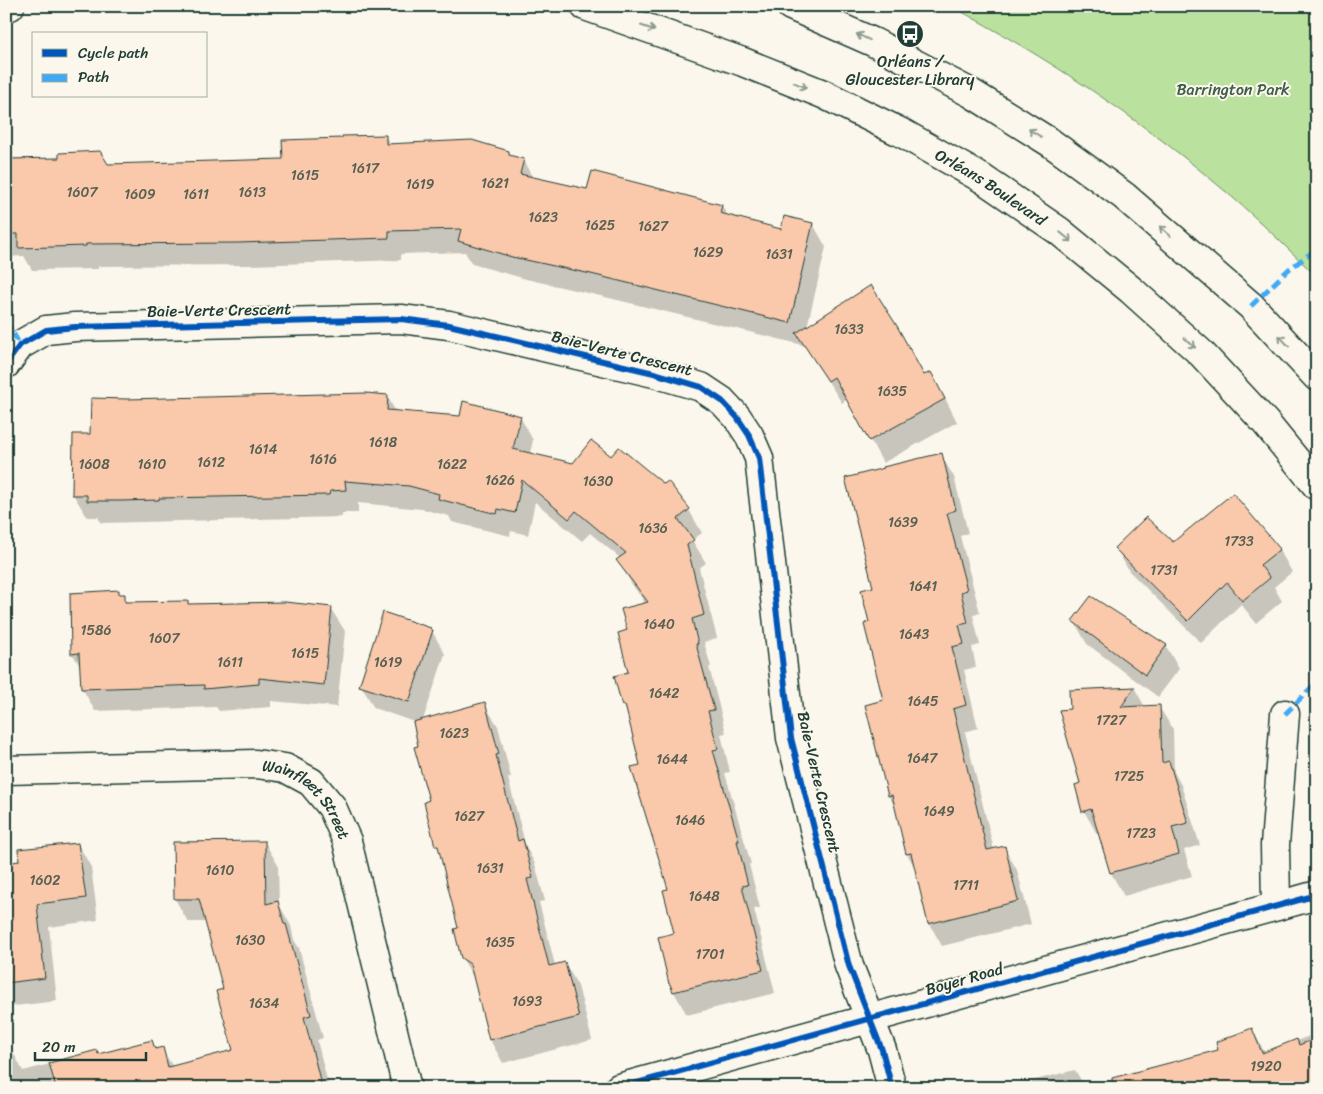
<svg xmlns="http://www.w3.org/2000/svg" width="1323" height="1094" font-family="Sriracha,sans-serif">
	<rect width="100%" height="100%" fill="#fbf7ec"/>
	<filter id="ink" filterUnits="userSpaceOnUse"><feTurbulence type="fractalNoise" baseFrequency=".02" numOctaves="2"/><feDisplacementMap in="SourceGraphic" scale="10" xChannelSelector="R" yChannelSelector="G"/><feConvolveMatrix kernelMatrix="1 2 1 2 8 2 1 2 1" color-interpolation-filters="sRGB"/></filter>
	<g filter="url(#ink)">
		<path fill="#bae19d" stroke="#6c8f68" d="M951 6H1317V277C1285 246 1253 214 1219 186 1136 116 1046 57 951 6Z"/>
		<g fill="#0003">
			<polygon points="385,136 391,145 508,152 512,157 523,160 533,178 588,191 722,206 728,216 782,230 813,224 826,247 807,327 924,377 944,396 957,422 883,463 847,399 842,403 803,343 803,345 605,297 526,279 472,264 465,252 401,254 401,260 252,265 98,266 98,269 32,270 24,256 6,257 6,160 107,165 284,161"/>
			<polygon points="387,396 396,412 460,418 520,417 533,440 530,454 574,464 611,458 689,510 702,533 692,540 706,563 699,568 717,638 704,642 711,667 709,667 726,733 721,734 730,772 725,773 751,864 749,864 760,908 754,909 775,993 687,1015 674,992 675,934 669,890 629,715 623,705 630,673 628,631 646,604 631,583 618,560 620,558 590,533 582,541 535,502 528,535 511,531 510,536 452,522 449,516 422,509 358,503 358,513 342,513 342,517 101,523 98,517 87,517 73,494 91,436"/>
			<polygon points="941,455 954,477 968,533 960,536 980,613 973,615 980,645 972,647 976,667 964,670 978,728 965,732 994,850 1004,847 1017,870 1031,924 942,946 929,923 916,869 907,854 896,809 889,796 867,706 885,701 871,623 874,588"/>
			<polygon points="1173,544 1279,549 1292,572 1274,587 1282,601 1256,623 1241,604 1201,643 1129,571 1116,548"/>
			<polygon points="118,592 120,595 124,595 128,603 331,609 345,631 337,707 271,701 271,707 219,711 216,707 95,711 82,688 81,668 72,653"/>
			<polygon points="1074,621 1166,646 1179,669 1158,697 1087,644"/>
			<polygon points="432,631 445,654 423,720 484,704 498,726 511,777 508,778 526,847 535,864 545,901 539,902 555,965 565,963 578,986 592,1040 503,1063 490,1040 475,980 462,958 460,929 441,853 437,846 431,801 414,722 374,708 361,685"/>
			<polygon points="1135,689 1145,707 1159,707 1173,729 1174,772 1181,785 1200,845 1184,850 1192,876 1124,896 1111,873 1099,833 1097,834 1084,811 1082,784 1071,710 1071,691"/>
			<polygon points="265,843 278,865 279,904 291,926 294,940 299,948 323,1038 317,1040 329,1088 6,1088 6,1025 9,1044 23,1071 96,1052 98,1055 152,1041 157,1050 162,1049 173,1067 234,1051 224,990 206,922 188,922 175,899 174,844"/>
			<polygon points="78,844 91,867 98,920 49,927 57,1001 6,1007 6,864 21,862"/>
			<polygon points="1252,1029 1265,1053 1317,1033 1317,1088 1032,1088 1031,1081 1075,1070 1085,1087 1220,1050"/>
		</g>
		<g fill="#fac8aa" stroke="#1f3d34">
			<polygon points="386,135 386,144 472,140 509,151 509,155 524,159 520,174 587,189 592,171 722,205 720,213 781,229 784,216 813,223 790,323 591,274 512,257 458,241 461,229 389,231 389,238 239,243 86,244 86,246 18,248 18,234 6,234 6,159 59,158 59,153 100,151 108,164 283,159 282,140 342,138 342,136"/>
			<polygon points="871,285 897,326 924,375 931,372 945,399 869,441 834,377 828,381 796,333"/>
			<polygon points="366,393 388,395 387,410 460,416 463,401 521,416 513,449 573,463 591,440 611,456 619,447 664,484 668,481 690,509 678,519 694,540 687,545 704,615 692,619 698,644 696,644 714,710 708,711 718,749 713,750 739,841 737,841 748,885 742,886 763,970 673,992 670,984 669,984 658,937 674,933 663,890 668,889 631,767 640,765 625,705 622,706 614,676 628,672 618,633 627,630 621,609 648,602 616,560 626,553 576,511 569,519 522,480 515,513 498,509 497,514 438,499 439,494 409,486 345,481 346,490 330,491 329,495 159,498 159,500 120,501 87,501 87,495 72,495 73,434 90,434 91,398 127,399"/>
			<polygon points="942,453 956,510 947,513 967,590 961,592 968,623 959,625 964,644 952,647 966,705 953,709 987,850 1005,846 1018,901 928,924 911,853 906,854 892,795 888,796 865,705 883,700 864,624 869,622 861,590 873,587 845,478 884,468 883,467"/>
			<polygon points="1233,493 1280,549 1260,565 1270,578 1242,601 1227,582 1188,621 1114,548 1146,517 1173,542"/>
			<polygon points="119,590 119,594 125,594 125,602 188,601 188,604 285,602 332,607 324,685 259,678 259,684 204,689 204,685 81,689 79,653 71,654 70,593"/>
			<polygon points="1091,596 1167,645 1145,675 1072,621"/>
			<polygon points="383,612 431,628 431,630 433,630 409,702 359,686"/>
			<polygon points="1135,687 1121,707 1160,705 1162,763 1169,761 1188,823 1172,827 1179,854 1110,873 1091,809 1082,812 1075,785 1080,783 1059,710 1070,709 1069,690"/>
			<polygon points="485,702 499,754 496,755 518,841 523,839 533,878 527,879 549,966 565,962 579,1017 489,1040 470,964 461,958 454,929 458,928 438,846 435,846 424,802 429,800 414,747 418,746 413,722"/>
			<polygon points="265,841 266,904 278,901 284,924 286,924 311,1015 304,1017 322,1088 56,1088 49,1063 97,1050 98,1054 152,1040 155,1049 163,1047 168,1067 233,1050 216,991 223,989 199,899 174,899 173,842"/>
			<polygon points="78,843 86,898 37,904 45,978 6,983 6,863 19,861 18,849"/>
			<polygon points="1252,1028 1262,1053 1297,1039 1299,1045 1317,1038 1317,1088 1113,1088 1112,1078 1218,1050 1216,1042"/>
		</g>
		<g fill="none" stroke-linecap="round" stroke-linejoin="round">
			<g stroke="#1f3d34" stroke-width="31">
				<g id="street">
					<polyline points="6,364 20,345 46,330 75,327 401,319 449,325 654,373 701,387 722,401 737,417 749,435 759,458 791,738 849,966 882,1050 892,1088"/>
					<path id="s1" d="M6 770 256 764 285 768 311 782 332 807 347 841 407 1088"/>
					<polyline points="1276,906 1275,845 1285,714"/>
					<polyline points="619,1088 1317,895"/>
				</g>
			</g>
			<g stroke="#1f3d34" stroke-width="31">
				<g id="secondary">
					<path id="s2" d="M585 6 743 62 823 94 904 134 983 179 1059 231 1131 290 1201 353 1265 422 1317 486"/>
					<polyline points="791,6 873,42 971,93 1051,143 1124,196 1251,306 1317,377"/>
					<polyline points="6,7 10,6"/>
				</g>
			</g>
			<use href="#street" stroke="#fbf7ec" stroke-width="28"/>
			<use href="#secondary" stroke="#fbf7ec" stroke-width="28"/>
			<g stroke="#3fa9f5" stroke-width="5" stroke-dasharray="10 5" stroke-linecap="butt">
				<polyline points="1251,306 1289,269 1317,249"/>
				<polyline points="6,321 20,345"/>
				<polyline points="1285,714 1317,682"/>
			</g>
			<g stroke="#fbf7ec" stroke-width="9">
				<g id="cycleway">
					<polyline points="6,364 20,345 46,330 75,327 401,319 449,325 654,373 701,387 722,401 737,417 749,435 759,458 791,738 849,966 882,1050 892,1088"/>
					<polyline points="619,1088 1317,895"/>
				</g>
			</g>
			<use href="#cycleway" stroke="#0057b8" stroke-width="6"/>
		</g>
		<defs><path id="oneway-shaft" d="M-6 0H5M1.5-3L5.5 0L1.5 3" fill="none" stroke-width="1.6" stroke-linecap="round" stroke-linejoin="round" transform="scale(1.25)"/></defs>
		<g stroke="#8d9a90">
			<use href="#oneway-shaft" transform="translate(648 28) rotate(19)"/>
			<use href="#oneway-shaft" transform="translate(863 37) rotate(-155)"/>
			<use href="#oneway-shaft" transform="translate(800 85) rotate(22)"/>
			<use href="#oneway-shaft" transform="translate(1035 133) rotate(-148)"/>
			<use href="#oneway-shaft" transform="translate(1165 231) rotate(-139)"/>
			<use href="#oneway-shaft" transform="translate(1066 237) rotate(39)"/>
			<use href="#oneway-shaft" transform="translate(1284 341) rotate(-133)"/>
			<use href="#oneway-shaft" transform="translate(1190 343) rotate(42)"/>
		</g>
	</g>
	<defs>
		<g id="bus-disc" transform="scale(1.4375)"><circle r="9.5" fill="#1f3d34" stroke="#fbf7ec"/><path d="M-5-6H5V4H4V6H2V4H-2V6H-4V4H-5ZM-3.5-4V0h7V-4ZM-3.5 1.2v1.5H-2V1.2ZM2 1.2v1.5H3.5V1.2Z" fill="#fff"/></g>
	</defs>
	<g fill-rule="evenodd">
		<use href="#bus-disc" x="910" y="34"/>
	</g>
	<g text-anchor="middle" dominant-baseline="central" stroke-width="4" stroke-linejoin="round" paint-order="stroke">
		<g font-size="14" fill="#566052">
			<text x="365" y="168">1617</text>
			<text x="305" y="175">1615</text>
			<text x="495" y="183">1621</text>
			<text x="420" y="184">1619</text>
			<text x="82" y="192">1607</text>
			<text x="252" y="192">1613</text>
			<text x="140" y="194">1609</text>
			<text x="196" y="194">1611</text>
			<text x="543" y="217">1623</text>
			<text x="600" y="225">1625</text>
			<text x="653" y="226">1627</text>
			<text x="708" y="252">1629</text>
			<text x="779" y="254">1631</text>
			<text x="849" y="329">1633</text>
			<text x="892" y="391">1635</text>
			<text x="383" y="442">1618</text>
			<text x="263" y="449">1614</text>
			<text x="323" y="459">1616</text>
			<text x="211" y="462">1612</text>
			<text x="94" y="464">1608</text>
			<text x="152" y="464">1610</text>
			<text x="452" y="464">1622</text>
			<text x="500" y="480">1626</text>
			<text x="598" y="481">1630</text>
			<text x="903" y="522">1639</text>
			<text x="653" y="528">1636</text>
			<text x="1239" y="541">1733</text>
			<text x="1164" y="570">1731</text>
			<text x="923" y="586">1641</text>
			<text x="659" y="624">1640</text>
			<text x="96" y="630">1586</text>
			<text x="914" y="634">1643</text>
			<text x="164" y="638">1607</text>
			<text x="305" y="653">1615</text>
			<text x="230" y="662">1611</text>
			<text x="388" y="662">1619</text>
			<text x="664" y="693">1642</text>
			<text x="923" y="701">1645</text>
			<text x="1111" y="720">1727</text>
			<text x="454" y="733">1623</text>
			<text x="922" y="758">1647</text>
			<text x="672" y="759">1644</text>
			<text x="1129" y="776">1725</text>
			<text x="939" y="811">1649</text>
			<text x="469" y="816">1627</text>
			<text x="690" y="820">1646</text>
			<text x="1141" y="833">1723</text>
			<text x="490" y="868">1631</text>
			<text x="220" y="870">1610</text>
			<text x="45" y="880">1602</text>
			<text x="966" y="885">1711</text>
			<text x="704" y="896">1648</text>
			<text x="250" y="940">1630</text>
			<text x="500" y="942">1635</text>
			<text x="710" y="954">1701</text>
			<text x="527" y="1001">1693</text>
			<text x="264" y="1003">1634</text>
			<text x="1266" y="1066">1920</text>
		</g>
		<g font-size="16" fill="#1f3d34" stroke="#fbf7ec">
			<text x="910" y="61">Orléans /<tspan x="910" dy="18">Gloucester Library</tspan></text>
		</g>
		<g font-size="16" fill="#3e5e49" stroke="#fbf7ec">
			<text x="1233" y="89">Barrington Park</text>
		</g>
		<g font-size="16" fill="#1f3d34" stroke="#fbf7ec">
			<text stroke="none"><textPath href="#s2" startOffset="446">Orléans Boulevard</textPath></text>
			<text transform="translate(219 310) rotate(-1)">Baie-Verte Crescent</text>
			<text transform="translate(622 353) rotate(14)">Baie-Verte Crescent</text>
			<text transform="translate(819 782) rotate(77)">Baie-Verte Crescent</text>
			<text stroke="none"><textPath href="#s1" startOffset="316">Wainfleet Street</textPath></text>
			<text transform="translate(964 979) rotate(-16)">Boyer Road</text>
		</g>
	</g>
	<rect width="1323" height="1094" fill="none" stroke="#fbf7ec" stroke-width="25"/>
	<rect x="12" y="12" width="1298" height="1069" fill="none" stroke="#1f3d34" stroke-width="2" filter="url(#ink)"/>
	<rect x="32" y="32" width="175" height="65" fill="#fbf7ec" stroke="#a3ada2"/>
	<rect x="42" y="49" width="25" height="8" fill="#0057b8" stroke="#a3ada2"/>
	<text x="78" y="58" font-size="15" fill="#1f3d34">Cycle path</text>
	<rect x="42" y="74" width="25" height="8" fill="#3fa9f5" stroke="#a3ada2"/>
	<text x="78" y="82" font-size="15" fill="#1f3d34">Path</text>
	<path d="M35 1052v8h111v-8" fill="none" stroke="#1f3d34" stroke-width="2.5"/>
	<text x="42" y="1052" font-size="15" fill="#1f3d34" stroke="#fbf7ec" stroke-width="4" paint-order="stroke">20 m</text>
</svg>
